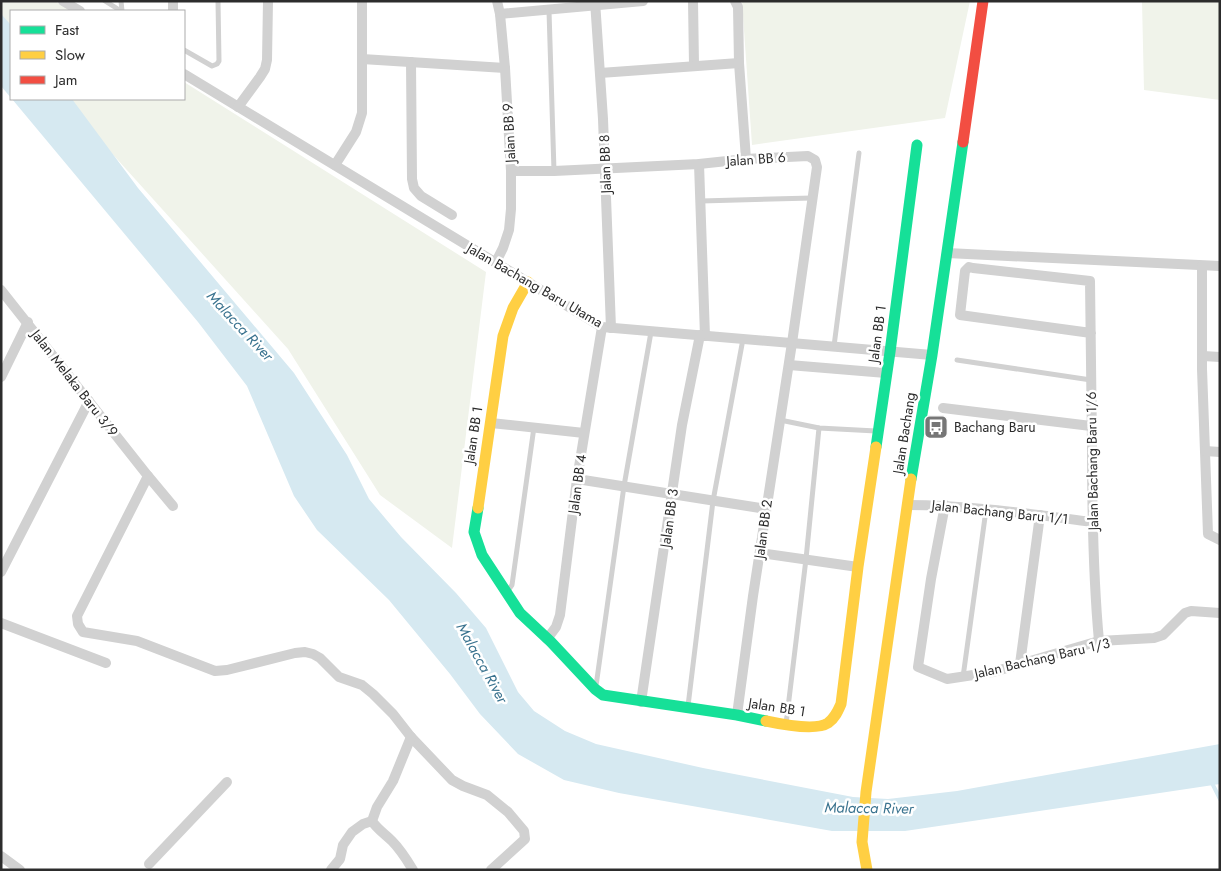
<svg xmlns="http://www.w3.org/2000/svg" width="1221" height="871" font-family="Jost,sans-serif">
	<rect width="100%" height="100%" fill="#fff"/>
	<g fill="#f0f3ea">
		<polygon points="1,1 55,1 72,11 11,11 11,42 1,31"/>
		<polygon points="742,1 970,1 945,118 752,145"/>
		<polygon points="1142,1 1220,1 1220,100 1144,90"/>
		<polygon points="184,82 486,272 452,548 380,495 288,349 63,99 184,99"/>
	</g>
	<g fill="#d6e9f1">
		<polygon points="1,14 11,25 11,98 1,86"/>
		<polygon points="12,99 72,99 138,188 294,373 347,455 369,499 401,537 456,593 486,628 518,692 534,711 565,731 596,744 703,768 853,797 888,799 957,791 1220,744 1220,784 905,831 832,831 619,793 564,780 518,754 480,714 450,674 389,600 317,530 294,496 247,386 198,322"/>
	</g>
	<g fill="none" stroke-linecap="round" stroke-linejoin="round">
		<polyline stroke="#d6e9f1" stroke-width="4" points="1211,781 1220,799"/>
		<g stroke="#d1d1d1" stroke-width="5">
			<polyline points="105,1 121,11"/>
			<polyline points="121,1 122,11"/>
			<polyline points="549,11 554,171"/>
			<polyline points="184,50 212,66 217,64 219,61 218,1"/>
			<polyline points="701,201 812,198"/>
			<polyline points="834,346 859,153"/>
			<polyline points="957,360 1091,380"/>
			<polyline points="780,420 819,428 876,431"/>
			<polyline points="507,592 512,585 534,427"/>
			<polyline points="963,677 986,510"/>
			<polyline points="596,686 624,486 651,332"/>
			<polyline points="688,706 713,501 743,339"/>
			<polyline points="786,724 806,559 819,428"/>
		</g>
		<g stroke="#d1d1d1" stroke-width="10">
			<polyline points="63,1 80,11"/>
			<polyline points="173,1 173,11"/>
			<polyline points="595,1 603,119 611,328"/>
			<polyline points="693,1 694,65"/>
			<polyline points="735,1 738,7 739,63 746,159"/>
			<polyline points="500,14 643,1"/>
			<polyline points="362,59 505,68"/>
			<polyline points="411,62 412,179 414,188 421,196 452,215"/>
			<polyline points="600,73 739,63"/>
			<polyline points="184,74 602,327 932,355"/>
			<polyline points="238,107 260,77 265,69 267,60 268,1"/>
			<polyline points="699,164 705,336"/>
			<polyline points="335,165 356,132 362,113 362,1"/>
			<polyline points="511,171 554,171 699,164 746,159 808,156 815,160 817,167 792,343 753,596 737,715"/>
			<polyline points="947,253 1220,266"/>
			<polyline points="496,262 503,248 509,230 511,209 511,171 505,68 500,14 497,1"/>
			<polyline points="1202,266 1202,369 1208,534 1220,540"/>
			<polyline points="1,290 148,476 173,506"/>
			<path d="M1091 333 960 315 965 271 969 267 973 268 1090 281C1091 335 1091 390 1092 444 1092 510 1093 576 1099 641"/>
			<polyline points="1203,356 1220,357"/>
			<polyline points="789,365 886,373"/>
			<polyline points="1,377 28,322"/>
			<polyline points="943,408 1091,426"/>
			<polyline points="491,423 584,433"/>
			<polyline points="1205,451 1220,452"/>
			<polyline points="148,476 77,616 78,624 83,632 137,641 215,671 227,670 295,653 305,652 313,654 320,658 339,677 362,685 373,694 393,714 411,737 452,780 463,786 487,795 508,812 524,831 525,839 491,870"/>
			<polyline points="577,479 766,509"/>
			<path d="M907 505C969 505 1031 514 1092 522"/>
			<polyline points="945,505 931,579 918,667 947,679 993,672 1099,641 1154,638 1163,635 1185,613 1191,611 1220,613"/>
			<polyline points="760,553 858,567"/>
			<polyline points="1,572 89,401"/>
			<polyline points="1,623 106,663"/>
			<polyline points="547,639 556,627 560,615 577,479 602,327"/>
			<polyline points="1020,664 1040,515"/>
			<polyline points="641,702 682,425 700,335"/>
			<path d="M411 737 393 781 377 807 372 821C377 829 385 834 392 841 400 849 407 860 413 870"/>
			<polyline points="1,856 20,870"/>
			<polyline points="149,864 227,782"/>
			<polyline points="331,870 340,859 343,845 352,832 363,824 372,821"/>
		</g>
		<g stroke="#16e098" stroke-width="11">
			<polyline points="876,447 890,352 917,145"/>
			<polyline points="911,479 932,355 963,142"/>
			<polyline points="478,508 474,532 482,555 520,613 551,642 595,689 603,695 737,715 766,721"/>
		</g>
		<g stroke="#ffcf43" stroke-width="11">
			<polyline points="478,508 503,336 513,308 528,282"/>
			<path d="M766 721C780 724 816 731 828 723 835 718 838 711 841 704L858 567 876 447"/>
			<polyline points="867,870 862,842 866,792 911,479"/>
		</g>
		<polyline stroke="#f24e42" stroke-width="11" points="963,142 983,1"/>
	</g>
	<defs>
		<g id="bus-square" transform="scale(1.25)"><rect x="-9" y="-9" width="18" height="18" rx="4" fill="#767676" stroke="#fff"/><path d="M-5-6H5V4H4V6H2V4H-2V6H-4V4H-5ZM-3.5-4V0h7V-4ZM-3.5 1.2v1.5H-2V1.2ZM2 1.2v1.5H3.5V1.2Z" fill="#fff"/></g>
	</defs>
	<g fill-rule="evenodd">
		<use href="#bus-square" x="936" y="427"/>
	</g>
	<g text-anchor="middle" dominant-baseline="central" stroke-width="5" stroke-linejoin="round" paint-order="stroke">
		<g font-size="14" fill="#2c2c2c" stroke="#fff">
			<text transform="translate(509 133) rotate(-93)">Jalan BB 9</text>
			<text transform="translate(756 159) rotate(-4)">Jalan BB 6</text>
			<text transform="translate(605 164) rotate(-92)">Jalan BB 8</text>
			<text transform="translate(535 285) rotate(30)">Jalan Bachang Baru Utama</text>
			<text transform="translate(877 334) rotate(-82)">Jalan BB 1</text>
			<text transform="translate(75 383) rotate(52)">Jalan Melaka Baru 3/9</text>
			<text transform="translate(904 433) rotate(-81)">Jalan Bachang</text>
			<text transform="translate(473 435) rotate(-81)">Jalan BB 1</text>
			<text transform="translate(1092 461) rotate(-91)">Jalan Bachang Baru 1/6</text>
			<text transform="translate(577 484) rotate(-82)">Jalan BB 4</text>
			<text transform="translate(1000 512) rotate(6)">Jalan Bachang Baru 1/1</text>
			<text transform="translate(669 518) rotate(-82)">Jalan BB 3</text>
			<text transform="translate(763 529) rotate(-82)">Jalan BB 2</text>
			<text transform="translate(1042 658) rotate(-13)">Jalan Bachang Baru 1/3</text>
			<text transform="translate(777 707) rotate(9)">Jalan BB 1</text>
		</g>
		<g font-size="14" fill="#2c2c2c" stroke="#fff" text-anchor="start">
			<text x="954" y="427">Bachang Baru</text>
		</g>
		<g font-size="15" font-style="italic" fill="#3a738f" stroke="#fff">
			<text transform="translate(240 326) rotate(47)">Malacca River</text>
			<text transform="translate(482 663) rotate(61)">Malacca River</text>
			<text transform="translate(869 808) rotate(1)">Malacca River</text>
		</g>
	</g>
	<rect width="1221" height="871" fill="none" stroke="#2c2c2c" stroke-width="5"/>
	<rect x="10" y="10" width="175" height="90" fill="#ffffff" stroke="#ababab"/>
	<rect x="20" y="26" width="25" height="8" fill="#16e098" stroke="#ababab"/>
	<text x="55" y="35" font-size="15" fill="#2c2c2c">Fast</text>
	<rect x="20" y="51" width="25" height="8" fill="#ffcf43" stroke="#ababab"/>
	<text x="55" y="60" font-size="15" fill="#2c2c2c">Slow</text>
	<rect x="20" y="76" width="25" height="8" fill="#f24e42" stroke="#ababab"/>
	<text x="55" y="85" font-size="15" fill="#2c2c2c">Jam</text>
</svg>
